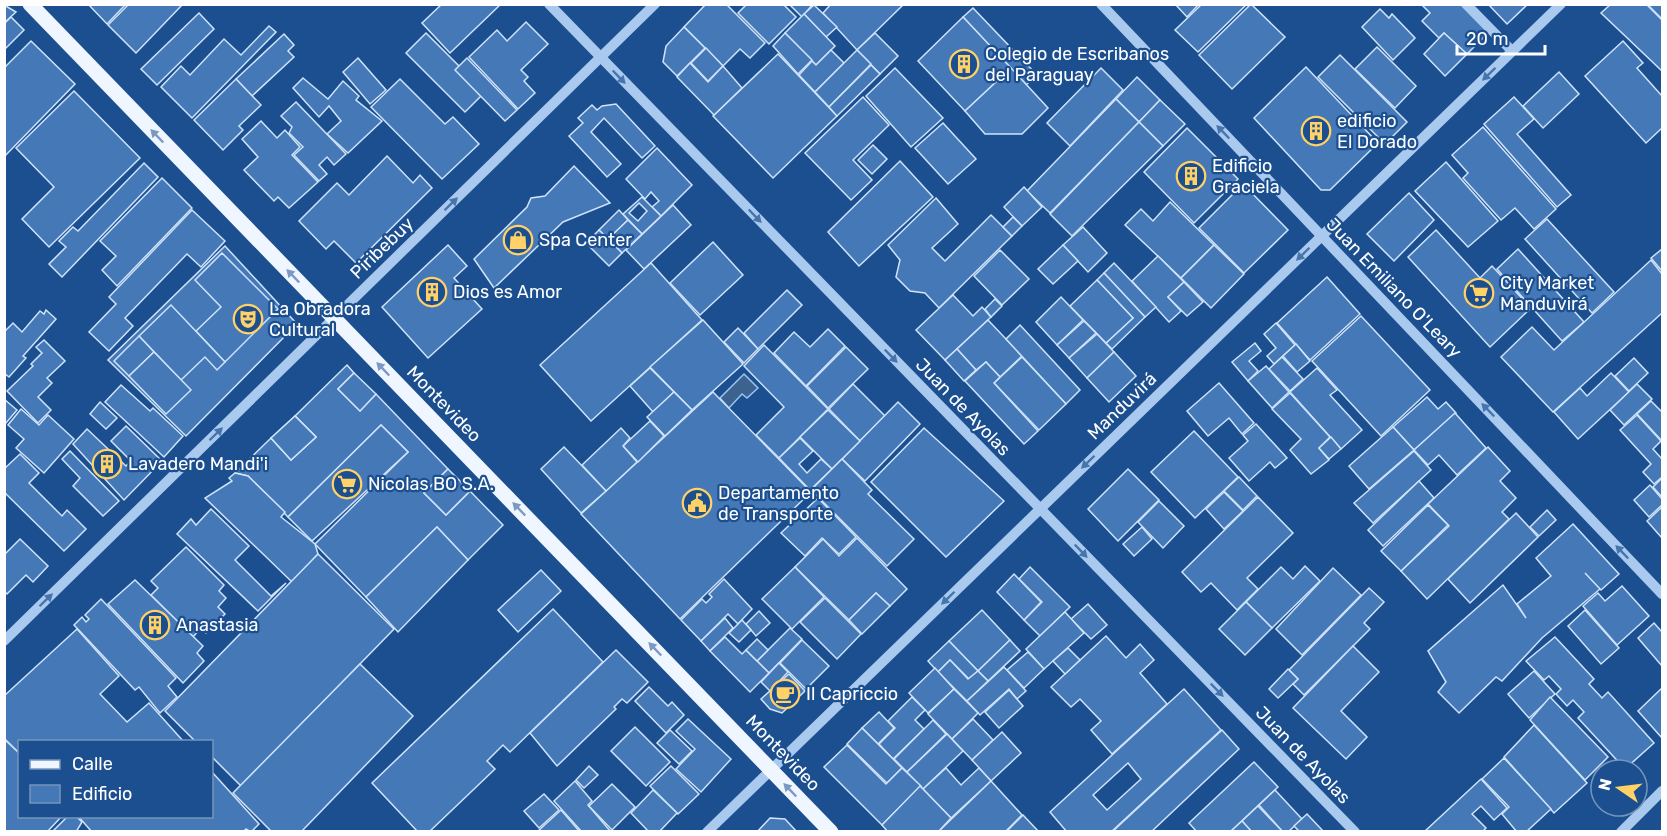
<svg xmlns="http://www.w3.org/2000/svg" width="1667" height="836" font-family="Rubik,sans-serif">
	<rect width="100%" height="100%" fill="#1b4f8f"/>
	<polygon fill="#3c6290" stroke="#9cc4f0" stroke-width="1.5" points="744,374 758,388 747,398 742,394 729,408 720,398"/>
	<g fill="#4478b7" stroke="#cfe3fa" stroke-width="1.5" fill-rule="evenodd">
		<polygon points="88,4 126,4 107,24"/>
		<polygon points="129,4 183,4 136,53 108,25"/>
		<polygon points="442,4 501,4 450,53 422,23"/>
		<polygon points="706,4 726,4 765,43 750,58 740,49 723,66 684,27"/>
		<polygon points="747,4 783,4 796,17 769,44 738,13"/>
		<polygon points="789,4 813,4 802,17"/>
		<polygon points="831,4 904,4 857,50 823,13"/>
		<polygon points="1175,4 1199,4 1187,17"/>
		<polygon points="1202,4 1247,4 1198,52 1175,30"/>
		<polygon points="1251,4 1285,37 1232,89 1199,55"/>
		<polygon points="1421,4 1465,4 1491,30 1467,54 1444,33 1439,38 1422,21 1430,13"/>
		<polygon points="1488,4 1528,4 1507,24"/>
		<polygon points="1611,4 1646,4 1662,20 1662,71 1601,13"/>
		<polygon points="1647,4 1662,4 1662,19"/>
		<polygon points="4,5 16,12 4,23"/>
		<polygon points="814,5 837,27 826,37 804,14"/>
		<polygon points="973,8 1037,75 1026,85 963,17"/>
		<polygon points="1380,9 1389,18 1392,14 1415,38 1393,60 1362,27"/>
		<polygon points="199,13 214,29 157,85 141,69"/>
		<polygon points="804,14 835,46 816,65 785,33"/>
		<polygon points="11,17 24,30 4,50 4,24"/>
		<polygon points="963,17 1011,68 965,111 918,61"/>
		<polygon points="526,22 548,44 521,70 528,77 524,81 535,93 518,109 469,57 497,30 507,41"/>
		<polygon points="269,26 276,32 192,118 161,87 181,66 190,75 224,39 241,55"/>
		<polygon points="684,27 705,48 677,76 663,62 666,46"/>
		<polygon points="426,33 485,92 465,112 406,53"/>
		<polygon points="785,33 812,60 798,74 773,46"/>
		<polygon points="875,33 898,56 880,74 857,50"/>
		<polygon points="1444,33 1467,54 1445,76 1424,54"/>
		<polygon points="284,34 294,45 288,51 294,57 252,96 236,79"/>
		<polygon points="31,41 75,84 4,157 4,68"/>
		<polygon points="1623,41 1643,63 1637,68 1662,96 1662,128 1646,143 1585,76"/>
		<polygon points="1377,47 1416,86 1395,108 1355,69"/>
		<polygon points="706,48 723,66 708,81 691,63"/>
		<polygon points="831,50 844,63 815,92 799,75 812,61 816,65"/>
		<polygon points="857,50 871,64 829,107 815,92"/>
		<polygon points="778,54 837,116 773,178 713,116"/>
		<polygon points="1340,55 1407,122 1385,144 1318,77"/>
		<polygon points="358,58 386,90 370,104 343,72"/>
		<polygon points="467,58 517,110 505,121 455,70"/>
		<polygon points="690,63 708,82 723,66 742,88 714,115 677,77"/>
		<polygon points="871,65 880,74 837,116 829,107"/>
		<polygon points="1306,67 1378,143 1330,190 1321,190 1254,118"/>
		<polygon points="895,68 943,118 911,147 866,96"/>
		<polygon points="1011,68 1048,108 1022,134 985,134 965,111"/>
		<polygon points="1101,68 1123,90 1070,146 1047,123"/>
		<polygon points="1559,72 1579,94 1543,128 1523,106"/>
		<polygon points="1137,77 1160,100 1139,122 1116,99"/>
		<polygon points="303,78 328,99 343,81 359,96 356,100 382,121 348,153 327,134 341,121 329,106 319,117 293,88"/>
		<polygon points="236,79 261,105 239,126 243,130 223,150 194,120"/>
		<polygon points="400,79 445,124 453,117 479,144 442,179 371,107"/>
		<polygon points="74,91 140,158 49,247 22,219 54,187 16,148"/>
		<polygon points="863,97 889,125 853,160 872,180 851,200 805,153"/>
		<polygon points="1514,97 1534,119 1517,134 1571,195 1557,207 1484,124"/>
		<polygon points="1116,99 1139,122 1050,213 1027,191"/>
		<polygon points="1160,100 1185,124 1163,146 1139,122"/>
		<polygon points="296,102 346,154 334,165 327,157 319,165 327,174 319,181 294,155 303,147 289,133 292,127 281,116"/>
		<polygon points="616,104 655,146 642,158 604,118 591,132 621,164 607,177 569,136 583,123 578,118 592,105 597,110 602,106"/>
		<polygon points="261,121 277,138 285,130 300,147 292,155 318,182 289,208 278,197 274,201 244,170 258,157 242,139"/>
		<polygon points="1139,122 1163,146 1072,236 1050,214"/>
		<polygon points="943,123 976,159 948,184 915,148"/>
		<polygon points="1483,127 1556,209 1534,229 1515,208 1501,220 1463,178 1468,173 1452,155"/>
		<polygon points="1187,128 1238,179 1194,223 1144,172"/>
		<polygon points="873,145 887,159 872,174 858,160"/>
		<polygon points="657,148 692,185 661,216 652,207 659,201 651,192 645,199 626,179"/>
		<polygon points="387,156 413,183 420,175 432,188 356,263 334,241 326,249 299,221 337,183 349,195"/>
		<polygon points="900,161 933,197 859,266 828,232"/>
		<polygon points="1446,162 1498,221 1468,247 1415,191"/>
		<polygon points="144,163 158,177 62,277 49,264 66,247 59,241 73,227 78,231"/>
		<polygon points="574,166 610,203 563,222 494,288 474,259 527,207 531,198 545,196"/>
		<polygon points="162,178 192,208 117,286 102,270 116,256 100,241"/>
		<polygon points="1243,184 1288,230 1244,273 1199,228"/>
		<polygon points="1024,187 1042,207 1022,226 1004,207"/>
		<polygon points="1409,193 1434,220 1394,261 1367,234"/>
		<path d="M642 197 661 216 642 234 623 214ZM639 203 647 211 638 221 629 213Z"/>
		<polygon points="936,198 958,224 932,248 945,261 991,215 1012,236 939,308 925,293 910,291 896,277 900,260 888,245"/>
		<polygon points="1170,202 1214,245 1181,278 1125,225 1141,209 1153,221"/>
		<polygon points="673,205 691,225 644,269 626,250"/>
		<polygon points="192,210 225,241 201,267 187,254 125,318 133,326 109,351 89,332 116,304 109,297"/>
		<polygon points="619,210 628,220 608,239 599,230"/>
		<polygon points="1013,217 1022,226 1012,236 1003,227"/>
		<polygon points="1547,219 1614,292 1592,313 1525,239"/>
		<polygon points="628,220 642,234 622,253 608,239"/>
		<polygon points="1083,227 1107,253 1088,272 1063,245"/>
		<polygon points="599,230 622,253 609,266 586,243"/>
		<polygon points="1436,230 1480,278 1492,266 1531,308 1490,347 1408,257"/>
		<polygon points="713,242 743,275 700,315 670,283"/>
		<polygon points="448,245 467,266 454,278 482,309 428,358 382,307"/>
		<polygon points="1063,245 1078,261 1053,284 1038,269"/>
		<polygon points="1214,245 1244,274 1211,308 1181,278"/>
		<polygon points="225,246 297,324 186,436 108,360"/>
		<polygon points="1518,249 1584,322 1562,341 1497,269"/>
		<polygon points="1662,249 1662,271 1651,258"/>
		<polygon points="1000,250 1029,279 1002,305 974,276"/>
		<polygon points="222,253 278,309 225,362 196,331 221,307 195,280"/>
		<polygon points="1158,256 1184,282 1168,297 1181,311 1169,322 1132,281"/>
		<polygon points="1651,260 1662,274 1662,313 1553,412 1501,357 1532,327 1554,350"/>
		<polygon points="651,263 702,320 591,421 540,365"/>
		<polygon points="1114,263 1156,307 1145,317 1104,273"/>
		<polygon points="1104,273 1145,317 1112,349 1106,343 1133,318 1097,280"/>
		<polygon points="1327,277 1360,314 1310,360 1277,323"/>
		<polygon points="1097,280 1133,318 1106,343 1070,306"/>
		<polygon points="1184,282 1203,302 1187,316 1168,297"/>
		<polygon points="787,290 802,305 758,349 744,333"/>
		<polygon points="953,295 973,316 982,307 991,317 945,360 916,330"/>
		<polygon points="1061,297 1083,320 1057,345 1036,322"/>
		<polygon points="995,299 1002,306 991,317 985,309"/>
		<polygon points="171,305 225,362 217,370 205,357 181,380 139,336"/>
		<polygon points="46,310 56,319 23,356 26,358 9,377 4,373 4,332 13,323 22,332 40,311 44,314"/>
		<polygon points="1361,316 1430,390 1381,436 1312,361"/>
		<polygon points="703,320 743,364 692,410 650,367"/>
		<polygon points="988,320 1022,356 1000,377 986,362 976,370 957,349"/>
		<polygon points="1084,321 1096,333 1069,358 1057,345"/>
		<polygon points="1276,323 1295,345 1274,364 1267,356 1276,348 1264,334"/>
		<polygon points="1020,325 1080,390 1066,404 1006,339"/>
		<polygon points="738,328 758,349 744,363 724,342"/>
		<polygon points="828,329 845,346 806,386 774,353 794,332 810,347"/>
		<polygon points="1097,334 1114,352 1087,378 1069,358"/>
		<polygon points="139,336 154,352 129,376 114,361"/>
		<polygon points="44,340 65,361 47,378 52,383 38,397 51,410 38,423 7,391 33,366 31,364 42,353 36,347"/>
		<polygon points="1255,343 1261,351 1249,361 1258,371 1248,381 1232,362"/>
		<polygon points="1296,344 1310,361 1297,372 1283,356"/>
		<polygon points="764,345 828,409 779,458 756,435 784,407 744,366"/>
		<polygon points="846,347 868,369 828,408 807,386"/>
		<polygon points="957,349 976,370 964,381 945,360"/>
		<polygon points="154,352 191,390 166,414 129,376"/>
		<polygon points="1114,352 1136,376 1109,402 1087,378"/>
		<polygon points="1022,357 1066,404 1039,430 994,383"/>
		<polygon points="1282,357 1303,379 1290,391 1269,369"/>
		<polygon points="1634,358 1648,373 1629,391 1615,376"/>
		<polygon points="986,362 1000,377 994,383 1038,431 1024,444 965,381"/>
		<polygon points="347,365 354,373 338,389 360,411 376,394 448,469 424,493 446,515 470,491 503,525 468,560 437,527 366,597 315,544 408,452 381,425 288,517 248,476 235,473 271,438 291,460 316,437 295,416"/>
		<polygon points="1266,366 1289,392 1272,408 1248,381"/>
		<polygon points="650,368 674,392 653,412 630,386"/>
		<polygon points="1317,368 1337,390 1330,395 1362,430 1341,449 1290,392"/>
		<polygon points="354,373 376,394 360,411 338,389"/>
		<polygon points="1611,373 1629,392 1578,439 1554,412 1580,388 1587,396"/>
		<polygon points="1219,383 1254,423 1242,434 1229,418 1208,436 1187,411"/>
		<polygon points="853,384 885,416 860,441 829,409"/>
		<polygon points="1637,384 1652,399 1624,425 1610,410"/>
		<polygon points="121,385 150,411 153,408 183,436 164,457 105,402"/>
		<polygon points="674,392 692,410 665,436 647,417"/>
		<polygon points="713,392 811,492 680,619 581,514"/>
		<polygon points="1290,393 1330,437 1319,448 1329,460 1311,474 1290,450 1301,439 1272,409"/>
		<polygon points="1427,397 1438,409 1446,402 1456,413 1414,450 1393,427"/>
		<polygon points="4,399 17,410 6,423 4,421"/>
		<polygon points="1651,401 1662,412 1662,441 1637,414"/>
		<polygon points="100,402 117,418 106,429 90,414"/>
		<polygon points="898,402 920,424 865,481 842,459"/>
		<polygon points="21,409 39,425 48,415 74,439 44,473 16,448 24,439 8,425"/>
		<polygon points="828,410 860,441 832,469 800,437"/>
		<polygon points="1455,413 1486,448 1457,475 1439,455 1428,465 1414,450"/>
		<polygon points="1637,415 1661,441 1653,449 1662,459 1662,477 1654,484 1643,472 1651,464 1620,430"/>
		<polygon points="295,416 316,437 291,460 271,438"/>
		<polygon points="295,416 316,437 291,460 271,438"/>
		<polygon points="650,421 664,436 638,462 623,446"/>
		<polygon points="1256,424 1287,458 1275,468 1270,462 1249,481 1229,458 1248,441 1243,435"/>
		<polygon points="381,425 408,452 312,541 288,517"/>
		<polygon points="126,426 162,461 124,500 73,444 87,429 126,466 131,461 111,441"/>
		<polygon points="1393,427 1414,450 1369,489 1349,466"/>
		<polygon points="621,428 630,438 623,446 637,462 606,491 582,465"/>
		<polygon points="924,428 1004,501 946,557 871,482"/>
		<polygon points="1194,431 1238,477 1195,518 1151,472"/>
		<polygon points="1331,437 1341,449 1329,459 1319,448"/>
		<polygon points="800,438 813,451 799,464 807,473 821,459 832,469 810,490 779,458"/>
		<polygon points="564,447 606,491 581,513 541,469"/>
		<polygon points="1488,447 1510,471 1500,481 1516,498 1502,512 1509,519 1427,599 1401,571 1449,526 1428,504"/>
		<polygon points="70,451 119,501 103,516 73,486 80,478 62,459"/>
		<polygon points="1414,451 1431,470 1373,523 1354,503"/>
		<polygon points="20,454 39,473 29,483 62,516 67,510 86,529 64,551 4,492 4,469"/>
		<polygon points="842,459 872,490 868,494 914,539 887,566 811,490"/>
		<polygon points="448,469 470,491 446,515 424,493"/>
		<polygon points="1128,469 1159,500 1118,541 1088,509"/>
		<polygon points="235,473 248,476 285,512 281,517 315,544 318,554 292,582 205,498 232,481 229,478"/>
		<polygon points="1239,477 1257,496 1243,510 1224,491"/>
		<polygon points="1662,478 1662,497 1653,487"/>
		<polygon points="1419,481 1434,498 1383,546 1368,530"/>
		<polygon points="1650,485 1662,499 1662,505 1649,517 1634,500"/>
		<polygon points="1224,492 1243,511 1224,529 1206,509"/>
		<polygon points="1258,497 1293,533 1247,578 1258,589 1237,610 1211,583 1201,592 1182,572"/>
		<polygon points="818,498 856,537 839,554 822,538 805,556 781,533"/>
		<polygon points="1159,501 1184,526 1163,548 1138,522"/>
		<polygon points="1428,505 1448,525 1401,571 1381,551"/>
		<polygon points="1662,507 1662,538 1647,521"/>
		<polygon points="211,509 249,546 235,560 271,596 286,583 258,611 177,534 191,519 196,525"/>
		<polygon points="1547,510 1556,520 1539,536 1530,527"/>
		<polygon points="1516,513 1538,537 1470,603 1448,579"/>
		<polygon points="1573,524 1619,574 1601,590 1585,573 1600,589 1542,638 1502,681 1496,677 1459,713 1438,692 1446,682 1428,651 1503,585 1526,618 1517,604 1551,576 1536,558"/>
		<polygon points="437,527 468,560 398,632 366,597"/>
		<polygon points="1142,527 1152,539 1134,556 1123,544"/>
		<polygon points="857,538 907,589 890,606 876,593 849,620 795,567 823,539 839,556"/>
		<polygon points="20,539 48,566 33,582 26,575 7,594 4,591 4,555"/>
		<polygon points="186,547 224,585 219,591 226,598 218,607 225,614 206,633 201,628 193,637 151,595 158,588 151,581"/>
		<polygon points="318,554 394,629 241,786 212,757 212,742 196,742 165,711"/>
		<polygon points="1305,566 1320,581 1272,628 1246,602 1281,567 1293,579"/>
		<polygon points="795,567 824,597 792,629 762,599"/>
		<polygon points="1030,567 1070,607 1040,636 1024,620 1042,602 1019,579"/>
		<polygon points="1333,568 1361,595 1302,655 1276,629"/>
		<polygon points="541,570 561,591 518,632 498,610"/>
		<polygon points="1014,574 1041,602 1024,620 997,592"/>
		<polygon points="724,579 752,609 738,624 728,614 701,641 681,620 702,599 706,603 712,597 709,594"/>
		<polygon points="135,580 203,646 197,653 204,661 183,683 108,604"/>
		<polygon points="1622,586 1649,616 1617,645 1583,606 1598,593 1605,601"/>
		<polygon points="1369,588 1384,602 1364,623 1370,629 1304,695 1293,684 1298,679 1289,670"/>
		<polygon points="876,593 890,606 862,634 849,620"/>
		<polygon points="825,598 861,634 837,659 800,622"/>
		<polygon points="101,599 176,678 168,686 177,697 160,713 139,687 135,690 74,625 82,617 86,622 89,619 85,615"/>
		<polygon points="1246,602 1272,628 1245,655 1219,629"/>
		<polygon points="1088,604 1107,625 1091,639 1071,619"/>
		<polygon points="553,609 603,662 510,752 503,745 487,761 495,769 429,832 418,832 372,783"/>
		<polygon points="982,610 1010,640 978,671 949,641"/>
		<polygon points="1585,610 1619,648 1601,664 1568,626"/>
		<polygon points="759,611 770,623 756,636 746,624"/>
		<polygon points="1065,612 1084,633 1044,669 1026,649"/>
		<polygon points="725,618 733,628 710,651 701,641"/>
		<polygon points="742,620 751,630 739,642 729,633"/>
		<polygon points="1654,623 1662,632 1662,666 1638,638"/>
		<polygon points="790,628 802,639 769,673 757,661"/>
		<polygon points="77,629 119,676 100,694 127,722 149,703 184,742 20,742 20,754 4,738 4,696"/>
		<polygon points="1106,636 1126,658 1140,644 1154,660 1140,673 1167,704 1112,754 1091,730 1101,721 1080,699 1071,707 1051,687"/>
		<polygon points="725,637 742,654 746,650 769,673 750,692 710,651"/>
		<polygon points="1555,637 1594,679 1589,684 1602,698 1608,692 1654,743 1625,769 1578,718 1584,712 1573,700 1567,706 1556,694 1561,689 1549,676 1544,680 1526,661"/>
		<polygon points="757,639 768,650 757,661 746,650"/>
		<polygon points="802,640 829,666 806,689 780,663"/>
		<polygon points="1010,640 1020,651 988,681 978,671"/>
		<polygon points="949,641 978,671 969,679 950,660 938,672 928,661"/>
		<polygon points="1353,646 1379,672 1341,711 1367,737 1346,759 1293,708"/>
		<polygon points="1068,648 1080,660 1065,674 1053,661"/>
		<polygon points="616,650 648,682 627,703 622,699 614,707 616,709 557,766 530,733"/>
		<polygon points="1028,652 1044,669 1024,688 1007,670"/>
		<polygon points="950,660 968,679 978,671 988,681 967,701 938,672"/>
		<polygon points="779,663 788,672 770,691 761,682"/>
		<polygon points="360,664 413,716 301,832 272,832 233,793"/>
		<polygon points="1004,667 1026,691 1017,699 1009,689 980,715 967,701"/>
		<polygon points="935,668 954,689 928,713 909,693"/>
		<polygon points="1288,669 1298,679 1278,698 1269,689"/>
		<polygon points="1534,671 1555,694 1529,718 1508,694"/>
		<polygon points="789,674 805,691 782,713 770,709 761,699"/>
		<polygon points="649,687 668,706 672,702 684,715 666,733 635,701"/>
		<polygon points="1662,688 1662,738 1638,711"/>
		<polygon points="954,689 978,713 952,739 928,714"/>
		<path d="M1184 689 1221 730 1111 832H1067L1050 812ZM1128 763 1141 779 1107 810 1093 795Z"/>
		<polygon points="1009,690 1023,706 999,728 985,712"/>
		<polygon points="912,697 925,710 915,720 924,729 893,759 879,744 895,728 888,721"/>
		<polygon points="1550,697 1608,757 1585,780 1530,720"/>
		<polygon points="879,712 894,728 878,744 862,728"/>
		<polygon points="688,719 731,759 701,792 676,769 695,749 676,731"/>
		<polygon points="973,719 993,740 972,760 952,739"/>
		<polygon points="933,720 946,734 907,772 894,759"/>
		<polygon points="1534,725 1587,783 1554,813 1504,757"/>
		<polygon points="635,727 670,762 646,786 611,751"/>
		<polygon points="862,728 902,768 887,783 847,744"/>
		<polygon points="670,730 692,751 679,764 657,743"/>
		<polygon points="1222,730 1239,749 1151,832 1112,832"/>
		<polygon points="1002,732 1021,753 991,781 972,760"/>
		<polygon points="947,734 963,751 923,789 907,772"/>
		<polygon points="4,739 20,754 20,816 62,816 47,832 4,832"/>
		<polygon points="847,745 886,784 902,768 921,786 882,825 824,767"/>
		<polygon points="1504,758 1551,809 1526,832 1517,832 1502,814 1509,807 1482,779"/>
		<polygon points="1254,762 1278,787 1230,832 1197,832 1189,823"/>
		<polygon points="589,766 598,775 584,788 576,780"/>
		<polygon points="671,766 699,794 678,814 650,786"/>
		<polygon points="946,768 961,785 979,768 991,781 951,818 923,789"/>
		<polygon points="212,772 259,824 251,832 246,829 243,832 92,832 78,816 212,816"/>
		<polygon points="1481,779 1507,808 1494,820 1481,806 1472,814 1486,828 1482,832 1424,832"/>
		<polygon points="575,781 592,801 588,805 611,832 582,832 554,801"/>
		<polygon points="991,781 1022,815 1005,832 938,832"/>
		<polygon points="612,784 635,807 612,830 589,806"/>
		<polygon points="920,786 951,818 938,832 888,832 882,825"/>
		<polygon points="653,790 677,813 659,832 649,832 631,813"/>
		<polygon points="1275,790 1302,819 1288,832 1283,832 1259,805"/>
		<polygon points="544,794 559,810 539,828 524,811"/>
		<polygon points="1258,806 1283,832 1252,832 1242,821"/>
		<polygon points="561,810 580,832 537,832"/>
		<polygon points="1307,814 1324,832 1300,832 1294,826"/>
		<polygon points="1023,815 1039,832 1006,832"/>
		<polygon points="68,816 76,816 82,822 76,832 52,832"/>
		<polygon points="770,818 785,819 797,832 757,832"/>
		<polygon points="1242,821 1252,832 1230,832"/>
	</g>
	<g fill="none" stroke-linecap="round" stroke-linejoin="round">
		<g stroke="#a9c9ee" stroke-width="10">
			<polyline points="549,4 1355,832"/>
			<polyline points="1101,4 1662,594"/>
			<polyline points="1466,4 1512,51"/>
			<polyline points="4,641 655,4"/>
			<polyline points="707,832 1561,4"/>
			<polyline points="1621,832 1662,791"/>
		</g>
		<polyline stroke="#f0f6ff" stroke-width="15" points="30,4 831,832"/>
	</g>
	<defs><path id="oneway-solid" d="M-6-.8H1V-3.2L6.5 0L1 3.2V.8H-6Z" transform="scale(1.5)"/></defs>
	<g fill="#4674ac">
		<use href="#oneway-solid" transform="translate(1489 74) rotate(136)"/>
		<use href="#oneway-solid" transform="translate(619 77) rotate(46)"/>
		<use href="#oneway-solid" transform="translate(1223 132) rotate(-134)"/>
		<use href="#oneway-solid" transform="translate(451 204) rotate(-44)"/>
		<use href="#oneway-solid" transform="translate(755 216) rotate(46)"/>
		<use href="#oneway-solid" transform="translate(1303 254) rotate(136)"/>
		<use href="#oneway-solid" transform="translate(891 356) rotate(46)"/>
		<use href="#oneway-solid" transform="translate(1488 410) rotate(-134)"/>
		<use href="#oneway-solid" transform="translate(216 434) rotate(-44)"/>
		<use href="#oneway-solid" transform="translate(1088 462) rotate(136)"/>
		<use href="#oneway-solid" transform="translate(1081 551) rotate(46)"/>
		<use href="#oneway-solid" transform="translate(1622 552) rotate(-134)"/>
		<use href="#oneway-solid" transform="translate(948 598) rotate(136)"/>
		<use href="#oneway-solid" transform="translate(46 600) rotate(-44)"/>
		<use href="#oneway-solid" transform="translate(1217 690) rotate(46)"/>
	</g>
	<g fill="#7b9ac1">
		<use href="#oneway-solid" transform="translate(157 136) rotate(-134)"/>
		<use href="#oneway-solid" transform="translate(293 276) rotate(-134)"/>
		<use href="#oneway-solid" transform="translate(383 369) rotate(-134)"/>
		<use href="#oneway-solid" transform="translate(519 509) rotate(-134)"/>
		<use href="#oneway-solid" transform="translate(655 649) rotate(-134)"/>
		<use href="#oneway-solid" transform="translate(790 790) rotate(-134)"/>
	</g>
	<defs>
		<g id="building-ring" transform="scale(1.5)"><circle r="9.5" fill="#1b4f8f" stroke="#ffd166" stroke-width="1.5"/><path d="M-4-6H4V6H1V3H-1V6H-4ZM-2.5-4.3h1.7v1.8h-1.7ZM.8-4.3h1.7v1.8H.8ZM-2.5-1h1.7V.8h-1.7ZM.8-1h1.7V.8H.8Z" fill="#ffd166"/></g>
		<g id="shop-ring" transform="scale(1.5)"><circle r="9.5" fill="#1b4f8f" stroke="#ffd166" stroke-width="1.5"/><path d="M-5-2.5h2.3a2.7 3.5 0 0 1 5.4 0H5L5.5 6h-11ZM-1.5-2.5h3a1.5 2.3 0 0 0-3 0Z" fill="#ffd166"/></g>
		<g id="supermarket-ring" transform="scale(1.5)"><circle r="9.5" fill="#1b4f8f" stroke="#ffd166" stroke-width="1.5"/><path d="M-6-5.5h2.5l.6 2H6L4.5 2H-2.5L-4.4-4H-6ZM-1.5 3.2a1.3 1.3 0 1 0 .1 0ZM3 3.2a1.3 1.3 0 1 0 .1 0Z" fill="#ffd166"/></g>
		<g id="theatre-ring" transform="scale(1.5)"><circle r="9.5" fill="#1b4f8f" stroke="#ffd166" stroke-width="1.5"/><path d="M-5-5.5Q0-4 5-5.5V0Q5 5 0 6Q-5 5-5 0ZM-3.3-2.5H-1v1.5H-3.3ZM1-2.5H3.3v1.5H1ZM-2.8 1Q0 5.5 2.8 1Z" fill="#ffd166"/></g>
		<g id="civic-ring" transform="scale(1.5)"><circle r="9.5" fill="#1b4f8f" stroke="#ffd166" stroke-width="1.5"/><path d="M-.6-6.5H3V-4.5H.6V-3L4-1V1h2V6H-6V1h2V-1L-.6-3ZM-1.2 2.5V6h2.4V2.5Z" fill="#ffd166"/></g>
		<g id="cafe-ring" transform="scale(1.5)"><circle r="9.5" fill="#1b4f8f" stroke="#ffd166" stroke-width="1.5"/><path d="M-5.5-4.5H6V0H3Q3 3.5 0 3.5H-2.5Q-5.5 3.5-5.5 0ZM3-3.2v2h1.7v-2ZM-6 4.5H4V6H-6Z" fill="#ffd166"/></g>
	</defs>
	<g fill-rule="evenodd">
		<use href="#building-ring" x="964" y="64"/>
		<use href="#building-ring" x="1316" y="131"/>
		<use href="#building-ring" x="1191" y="176"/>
		<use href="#shop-ring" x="518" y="240"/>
		<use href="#building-ring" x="432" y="292"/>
		<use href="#supermarket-ring" x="1479" y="293"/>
		<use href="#theatre-ring" x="248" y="319"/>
		<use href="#building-ring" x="107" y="464"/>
		<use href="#supermarket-ring" x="347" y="484"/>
		<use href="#civic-ring" x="697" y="503"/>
		<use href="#building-ring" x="155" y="625"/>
		<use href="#cafe-ring" x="785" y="694"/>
	</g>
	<g text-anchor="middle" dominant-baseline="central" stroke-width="4.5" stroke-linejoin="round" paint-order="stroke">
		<g font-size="18" fill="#fff" stroke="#1b4f8f" text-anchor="start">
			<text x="985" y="54">Colegio de Escribanos<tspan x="985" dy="21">del Paraguay</tspan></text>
			<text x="1337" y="121">edificio<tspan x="1337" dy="21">El Dorado</tspan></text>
			<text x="1212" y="166">Edificio<tspan x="1212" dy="21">Graciela</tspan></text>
			<text x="539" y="240">Spa Center</text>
			<text x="1500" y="283">City Market<tspan x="1500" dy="21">Manduvirá</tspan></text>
			<text x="453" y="292">Dios es Amor</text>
			<text x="269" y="309">La Obradora<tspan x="269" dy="21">Cultural</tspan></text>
			<text x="128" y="464">Lavadero Mandi'i</text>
			<text x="368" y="484">Nicolas BO S.A.</text>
			<text x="718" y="493">Departamento<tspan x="718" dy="21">de Transporte</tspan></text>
			<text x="176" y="625">Anastasia</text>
			<text x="806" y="694">Il Capriccio</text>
		</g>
		<g font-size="18" fill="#fff" stroke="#1b4f8f">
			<text transform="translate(382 248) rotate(-44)">Piribebuy</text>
			<text transform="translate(1394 288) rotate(46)">Juan Emiliano O'Leary</text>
			<text transform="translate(444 404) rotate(46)">Montevideo</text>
			<text transform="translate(1122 406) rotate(-44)">Manduvirá</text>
			<text transform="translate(963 407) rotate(46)">Juan de Ayolas</text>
			<text transform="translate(783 753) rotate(46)">Montevideo</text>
			<text transform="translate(1303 755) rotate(46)">Juan de Ayolas</text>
		</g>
	</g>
	<rect width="1667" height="836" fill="none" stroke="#ffffff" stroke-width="12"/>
	<rect x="18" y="740" width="195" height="78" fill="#1b4f8f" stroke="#7695bc" stroke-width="1.5"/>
	<rect x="30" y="760" width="30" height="9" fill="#f0f6ff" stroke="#7695bc" stroke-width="1.5"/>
	<text x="72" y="770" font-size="18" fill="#ffffff">Calle</text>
	<rect x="30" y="785" width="30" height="18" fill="#4478b7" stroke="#7695bc" stroke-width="1.5"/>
	<text x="72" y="800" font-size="18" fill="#ffffff">Edificio</text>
	<g transform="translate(1619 788) rotate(284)"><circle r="28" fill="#1b4f8f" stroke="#7695bc" stroke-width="1.5"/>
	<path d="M0-4.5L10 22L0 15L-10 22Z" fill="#ffd166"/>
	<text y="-9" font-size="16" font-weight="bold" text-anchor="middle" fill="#ffffff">N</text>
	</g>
	<path d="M1457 45v9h88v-9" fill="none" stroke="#ffffff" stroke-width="3"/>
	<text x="1466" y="45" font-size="18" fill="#ffffff" stroke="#1b4f8f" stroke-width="4.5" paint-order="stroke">20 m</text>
</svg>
